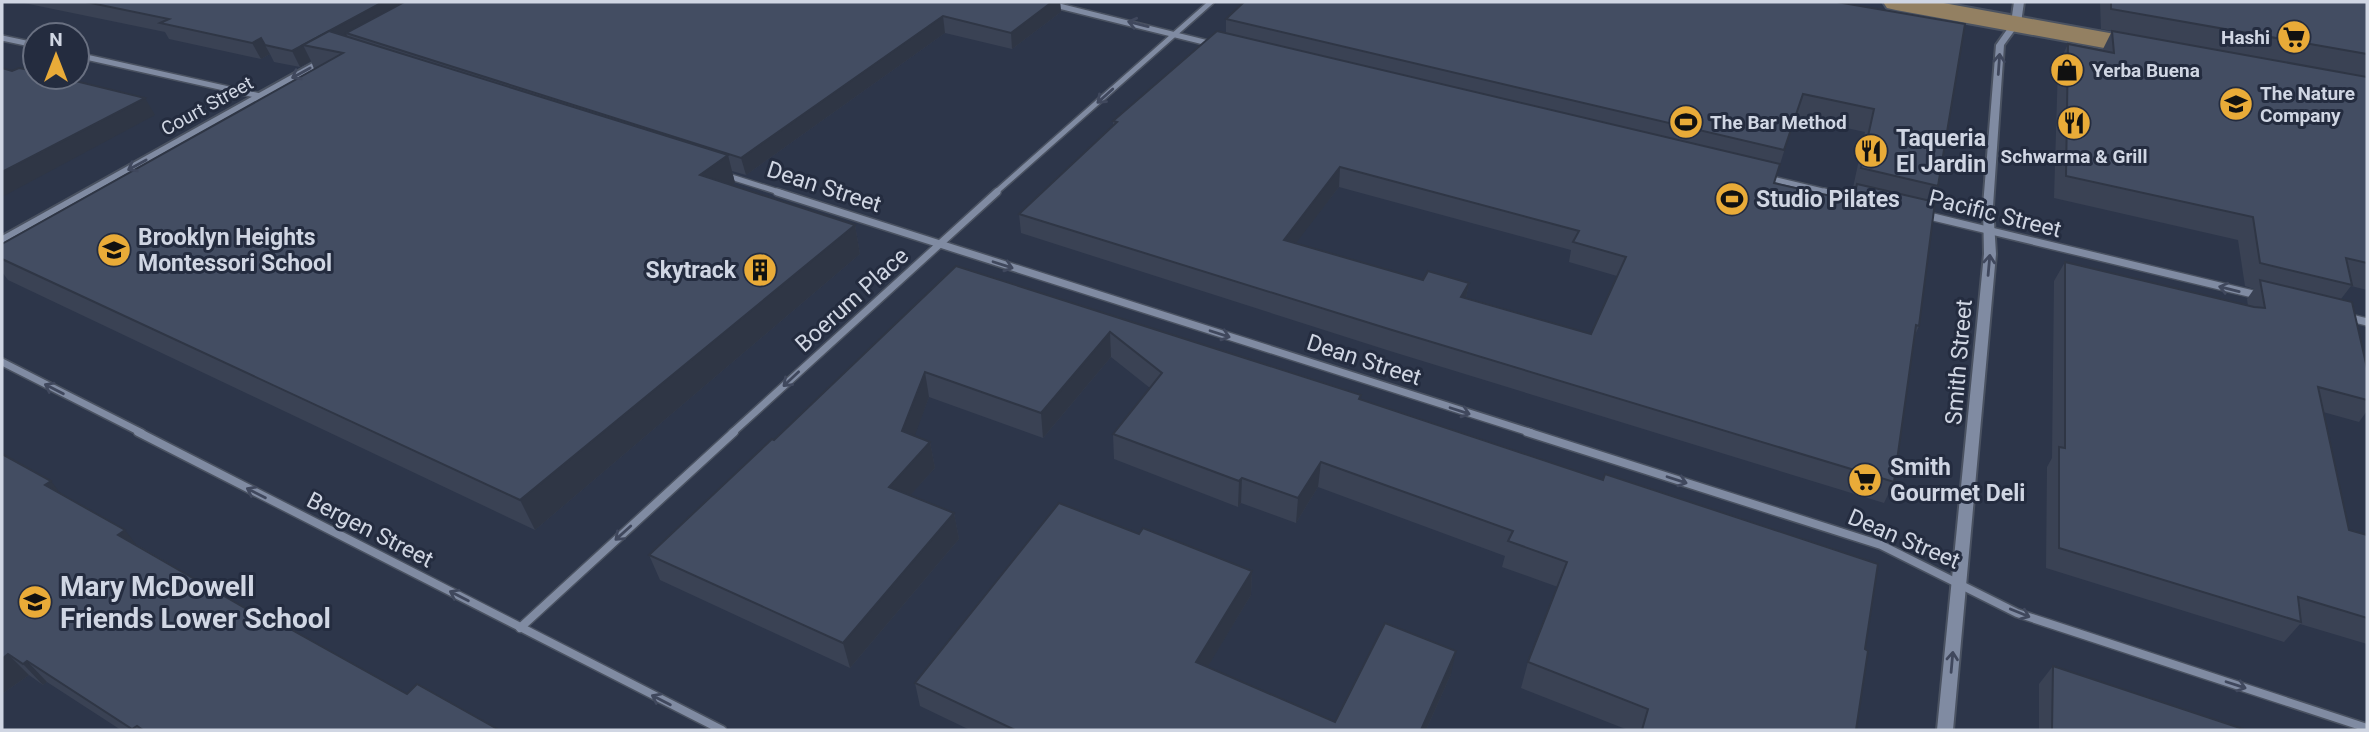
<svg xmlns="http://www.w3.org/2000/svg" width="2369" height="732" font-family="Roboto,sans-serif">
	<rect width="100%" height="100%" fill="#2d364a"/>
	<g fill="none" stroke-linecap="round" stroke-linejoin="round">
		<g stroke="#4a5261" stroke-width="8">
			<g id="minor-far2">
				<polyline points="1043,2 1212,44"/>
				<polyline points="2,38 35,45"/>
				<polyline points="77,55 260,96"/>
				<polyline points="728,176 782,193"/>
				<polyline points="1768,178 1831,193"/>
				<polyline points="995,193 1211,2"/>
			</g>
		</g>
		<g stroke="#4a5261" stroke-width="10">
			<g id="minor-far1">
				<polyline points="777,192 1532,433"/>
				<polyline points="1824,192 1859,200"/>
				<polyline points="1925,215 2257,295"/>
				<polyline points="2347,317 2367,322"/>
				<polyline points="2,362 142,433"/>
				<polyline points="732,433 997,192"/>
			</g>
		</g>
		<g stroke="#4a5261" stroke-width="11">
			<g id="minor">
				<polyline points="138,432 722,730"/>
				<polyline points="1527,432 1881,545 2017,613 2367,728"/>
				<polyline points="520,628 734,432"/>
			</g>
		</g>
		<g stroke="#4a5261" stroke-width="4">
			<g id="tertiary">
				<polygon points="2016,20 2020,23 2004,45 1993,206 1996,254 1953,730 1937,730 1984,254 1983,206 1996,45 2013,21"/>
				<polygon points="327,55 331,58 330,60 2,243 2,236"/>
			</g>
		</g>
		<g stroke="#4a5261" stroke-width="4">
			<polygon id="secondary" points="2014,2 2024,2 2021,23 2016,26 2011,23"/>
		</g>
		<g stroke="#4a5261" stroke-width="4">
			<polygon id="primary" points="1883,2 1938,2 2159,42 2169,44 2173,50 2169,56 2159,58 1896,10 1887,8"/>
		</g>
		<use href="#minor-far2" stroke="#808ba2" stroke-width="5"/>
		<use href="#minor-far1" stroke="#808ba2" stroke-width="7"/>
		<use href="#minor" stroke="#808ba2" stroke-width="8"/>
		<use href="#tertiary" fill="#808ba2" fill-rule="evenodd"/>
		<use href="#secondary" fill="#808ba2" fill-rule="evenodd"/>
		<use href="#primary" fill="#938062" fill-rule="evenodd"/>
	</g>
	<g fill="#3a4254" fill-rule="evenodd">
		<polygon points="19,2 1060,2 1061,12 1012,49 945,33 746,175 732,171 735,183 732,185 855,225 860,254 535,530 8,280 2,272 2,244 314,69 311,61 300,67 274,62 270,54 261,59 169,39 165,32"/>
		<path d="M1837 2 1938 186 1931 202 1919 326 1915 335 1894 482 1884 503 1390 351 1021 233 1019 214 1113 125V121L1226 33V19ZM1795 117 1865 132 1852 192H1854L1850 201 1774 183ZM1339 187 1571 250 1569 262 1617 276 1591 334 1466 298 1469 283 1423 280 1295 243Z"/>
		<polygon points="2100,2 2367,2 2367,290 2351,286 2341,299 2367,368 2367,411 2359,422 2323,412 2349,530 2367,535 2367,644 2300,624 2284,642 2046,568 2047,467 2052,458 2054,281 2065,262 2248,306 2247,299 2254,289 2245,286 2238,240 2054,198 2058,65 2068,44 2102,51 2112,31 2101,29"/>
		<polygon points="956,266 1360,400 1865,649 1856,730 1628,730 1521,688 1528,662 1558,587 1502,567 1505,556 1318,487 1296,523 1241,503 1238,507 1114,459 1113,434 1150,388 1111,357 1043,438 929,397 914,436 930,442 935,468 910,495 954,513 959,539 850,668 660,580 649,555 774,440"/>
		<polygon points="2,454 137,545 271,623 407,694 499,730 121,730 47,682 43,685 29,675 2,694"/>
		<polygon points="1139,534 1252,571 1251,595 1207,667 1335,722 1451,674 1426,730 970,730 920,706 915,683"/>
		<polygon points="2053,666 2246,730 2039,730 2039,684"/>
	</g>
	<g fill="#2f3645">
		<polygon points="383,2 418,2 346,33 349,40 303,45"/>
		<polygon points="1052,2 1060,2 1061,12 1012,49 1011,33"/>
		<polygon points="943,16 945,33 746,175 741,158"/>
		<polygon points="261,38 270,54 261,59 252,43"/>
		<polygon points="303,45 311,61 300,67 292,51"/>
		<polygon points="145,98 155,115 2,197 2,172"/>
		<polygon points="728,155 735,183 707,203 700,175"/>
		<polygon points="1340,167 1339,187 1283,260 1284,240"/>
		<polygon points="855,225 860,254 535,530 520,500"/>
		<polygon points="1469,283 1465,303 1461,297"/>
		<polygon points="1110,332 1111,357 1043,438 1041,413"/>
		<polygon points="925,372 929,397 907,457 902,431"/>
		<polygon points="930,442 935,468 895,512 889,487"/>
		<polygon points="1321,462 1318,487 1296,523 1298,498"/>
		<polygon points="1242,478 1241,503 1238,507 1239,481"/>
		<polygon points="51,481 68,503 45,485"/>
		<polygon points="954,513 959,539 850,668 843,643"/>
		<polygon points="125,530 142,552 118,535"/>
		<polygon points="1252,571 1251,595 1196,686 1196,662"/>
		<polygon points="1456,651 1451,674 1426,730 1421,730"/>
		<polygon points="8,654 29,675 2,694 2,659"/>
		<polygon points="27,661 47,682 43,685 23,664"/>
	</g>
	<g fill="#434d62" stroke="#2f3645" stroke-width="2" fill-rule="evenodd">
		<polygon points="86,2 383,2 292,51 265,45 261,38 252,43 160,23 169,19"/>
		<polygon points="404,2 1052,2 1011,33 943,16 741,158 346,33"/>
		<polygon points="1244,2 1837,2 1965,24 1938,186 1861,168 1874,109 1803,94 1784,150 1226,19"/>
		<polygon points="2111,2 2367,2 2367,54 2111,9"/>
		<polygon points="329,31 728,155 700,175 855,225 520,500 2,259 2,244 343,53 303,45"/>
		<path d="M1217 31 1780 164 1774 183 1853 201 1857 184 1935 202 1919 326 1916 325 1894 482 1392 330 1019 214 1117 122 1113 121ZM1340 167 1579 231 1573 242 1626 257 1591 334 1461 297 1469 283 1428 271 1423 280 1284 240Z"/>
		<polygon points="2112,31 2367,77 2367,263 2346,258 2352,285 2260,263 2253,217 2066,176 2068,44 2114,53"/>
		<polygon points="2,68 12,71 19,68 35,71 35,77 59,77 145,98 2,172"/>
		<polygon points="2065,262 2254,307 2265,308 2260,280 2352,302 2367,368 2367,400 2318,387 2349,530 2367,535 2367,618 2298,597 2301,622 2059,548 2059,447 2065,448"/>
		<polygon points="956,266 1361,395 1359,399 1603,480 1605,474 1878,564 1865,649 1868,651 1856,730 1642,730 1648,709 1528,662 1567,562 1508,541 1513,531 1321,462 1298,498 1242,478 1239,481 1113,434 1162,373 1110,332 1041,413 925,372 902,431 930,442 889,487 954,513 843,643 649,555 772,439 774,440"/>
		<polygon points="2,454 51,481 45,485 125,530 118,535 271,623 274,620 407,694 417,684 499,730 143,730 137,726 132,729 27,661 23,664 8,654 2,659"/>
		<polygon points="1059,503 1139,534 1143,528 1252,571 1196,662 1335,722 1385,623 1456,651 1421,730 1015,730 915,683"/>
		<polygon points="2053,666 2246,730 2052,730"/>
	</g>
	<defs><path id="oneway-shaft" d="M-6 0H5M1.5-3L5.5 0L1.5 3" fill="none" stroke-width="1.6" stroke-linecap="round" stroke-linejoin="round" transform="scale(1.75)"/></defs>
	<g stroke="#40485d">
		<use href="#oneway-shaft" transform="translate(1138 24) rotate(-166)"/>
		<use href="#oneway-shaft" transform="translate(1999 64) rotate(-86)"/>
		<use href="#oneway-shaft" transform="translate(301 73) rotate(151)"/>
		<use href="#oneway-shaft" transform="translate(1105 96) rotate(138)"/>
		<use href="#oneway-shaft" transform="translate(137 165) rotate(151)"/>
		<use href="#oneway-shaft" transform="translate(1003 265) rotate(18)"/>
		<use href="#oneway-shaft" transform="translate(1989 265) rotate(-85)"/>
		<use href="#oneway-shaft" transform="translate(2229 289) rotate(-166)"/>
		<use href="#oneway-shaft" transform="translate(1220 334) rotate(18)"/>
		<use href="#oneway-shaft" transform="translate(791 379) rotate(137)"/>
		<use href="#oneway-shaft" transform="translate(54 389) rotate(-153)"/>
		<use href="#oneway-shaft" transform="translate(1460 411) rotate(18)"/>
		<use href="#oneway-shaft" transform="translate(1677 480) rotate(18)"/>
		<use href="#oneway-shaft" transform="translate(256 493) rotate(-153)"/>
		<use href="#oneway-shaft" transform="translate(623 533) rotate(138)"/>
		<use href="#oneway-shaft" transform="translate(459 596) rotate(-153)"/>
		<use href="#oneway-shaft" transform="translate(2020 613) rotate(22)"/>
		<use href="#oneway-shaft" transform="translate(1952 662) rotate(-85)"/>
		<use href="#oneway-shaft" transform="translate(2236 685) rotate(18)"/>
		<use href="#oneway-shaft" transform="translate(661 700) rotate(-153)"/>
	</g>
	<defs>
		<g id="supermarket-disc" transform="scale(1.75)"><circle r="9.5" fill="#e9ab38" stroke="#242c3f"/><path d="M-6-5.5h2.5l.6 2H6L4.5 2H-2.5L-4.4-4H-6ZM-1.5 3.2a1.3 1.3 0 1 0 .1 0ZM3 3.2a1.3 1.3 0 1 0 .1 0Z" fill="#111"/></g>
		<g id="shop-disc" transform="scale(1.75)"><circle r="9.5" fill="#e9ab38" stroke="#242c3f"/><path d="M-5-2.5h2.3a2.7 3.5 0 0 1 5.4 0H5L5.5 6h-11ZM-1.5-2.5h3a1.5 2.3 0 0 0-3 0Z" fill="#111"/></g>
		<g id="school-disc" transform="scale(1.75)"><circle r="9.5" fill="#e9ab38" stroke="#242c3f"/><path d="M0-5L7-2L0 1L-7-2ZM-4 1L0 2.5L4 1V4Q0 6-4 4Z" fill="#111"/></g>
		<g id="stadium-disc" transform="scale(1.75)"><circle r="9.5" fill="#e9ab38" stroke="#242c3f"/><path d="M0-5a6.5 5 0 1 0 0 10a6.5 5 0 1 0 0-10ZM-3.5-1.8h7v3.6h-7Z" fill="#111"/></g>
		<g id="restaurant-disc" transform="scale(1.75)"><circle r="9.5" fill="#e9ab38" stroke="#242c3f"/><path d="M-5-6h1v4h1v-4h1v4h1v-4h1v5L-1.5 .5V6h-2V.5L-5-1ZM5-6V6H3V1.5H1.5Q1.5-4 5-6Z" fill="#111"/></g>
		<g id="building-disc" transform="scale(1.75)"><circle r="9.5" fill="#e9ab38" stroke="#242c3f"/><path d="M-4-6H4V6H1V3H-1V6H-4ZM-2.5-4.3h1.7v1.8h-1.7ZM.8-4.3h1.7v1.8H.8ZM-2.5-1h1.7V.8h-1.7ZM.8-1h1.7V.8H.8Z" fill="#111"/></g>
	</defs>
	<g fill-rule="evenodd">
		<use href="#supermarket-disc" x="2294" y="37"/>
		<use href="#shop-disc" x="2067" y="70"/>
		<use href="#school-disc" x="2236" y="104"/>
		<use href="#stadium-disc" x="1686" y="122"/>
		<use href="#restaurant-disc" x="2074" y="123"/>
		<use href="#restaurant-disc" x="1871" y="151"/>
		<use href="#stadium-disc" x="1732" y="199"/>
		<use href="#school-disc" x="114" y="250"/>
		<use href="#building-disc" x="760" y="270"/>
		<use href="#supermarket-disc" x="1865" y="480"/>
		<use href="#school-disc" x="35" y="602"/>
	</g>
	<g text-anchor="middle" dominant-baseline="central" stroke-width="6" stroke-linejoin="round" paint-order="stroke">
		<g font-size="19" font-weight="bold" fill="#d0d6e3" stroke="#242c3f" text-anchor="start">
			<text x="2270" y="37" text-anchor="end">Hashi</text>
			<text x="2092" y="70">Yerba Buena</text>
			<text x="2260" y="93">The Nature<tspan x="2260" dy="22">Company</tspan></text>
			<text x="1710" y="122">The Bar Method</text>
			<text x="2074" y="156" text-anchor="middle">Schwarma &amp; Grill</text>
		</g>
		<g font-size="19" fill="#d0d6e3" stroke="#242c3f">
			<text transform="translate(207 106) rotate(-29)">Court Street</text>
		</g>
		<g font-size="23" font-weight="bold" fill="#d0d6e3" stroke="#242c3f" text-anchor="start">
			<text x="1896" y="138">Taqueria<tspan x="1896" dy="26">El Jardin</tspan></text>
			<text x="1756" y="199">Studio Pilates</text>
			<text x="138" y="237">Brooklyn Heights<tspan x="138" dy="26">Montessori School</tspan></text>
			<text x="736" y="270" text-anchor="end">Skytrack</text>
			<text x="1890" y="467">Smith<tspan x="1890" dy="26">Gourmet Deli</tspan></text>
		</g>
		<g font-size="23" fill="#d0d6e3" stroke="#242c3f">
			<text transform="translate(824 187) rotate(18)">Dean Street</text>
			<text transform="translate(1995 214) rotate(14)">Pacific Street</text>
			<text transform="translate(852 300) rotate(-42)">Boerum Place</text>
			<text transform="translate(1364 360) rotate(18)">Dean Street</text>
			<text transform="translate(1959 362) rotate(-85)">Smith Street</text>
			<text transform="translate(370 530) rotate(27)">Bergen Street</text>
			<text transform="translate(1904 539) rotate(23)">Dean Street</text>
		</g>
		<g font-size="28" font-weight="bold" fill="#d0d6e3" stroke="#242c3f" text-anchor="start">
			<text x="60" y="586">Mary McDowell<tspan x="60" dy="32">Friends Lower School</tspan></text>
		</g>
	</g>
	<rect width="2369" height="732" fill="none" stroke="#d0d6e3" stroke-width="7"/>
	<g transform="translate(56 56)"><circle r="33" fill="#242c3f" stroke="#697081" stroke-width="2"/>
	<path d="M0-5L12 26L0 18L-12 26Z" fill="#e9ab38"/>
	<text y="-10" font-size="19" font-weight="bold" text-anchor="middle" fill="#d0d6e3">N</text>
	</g>
</svg>
